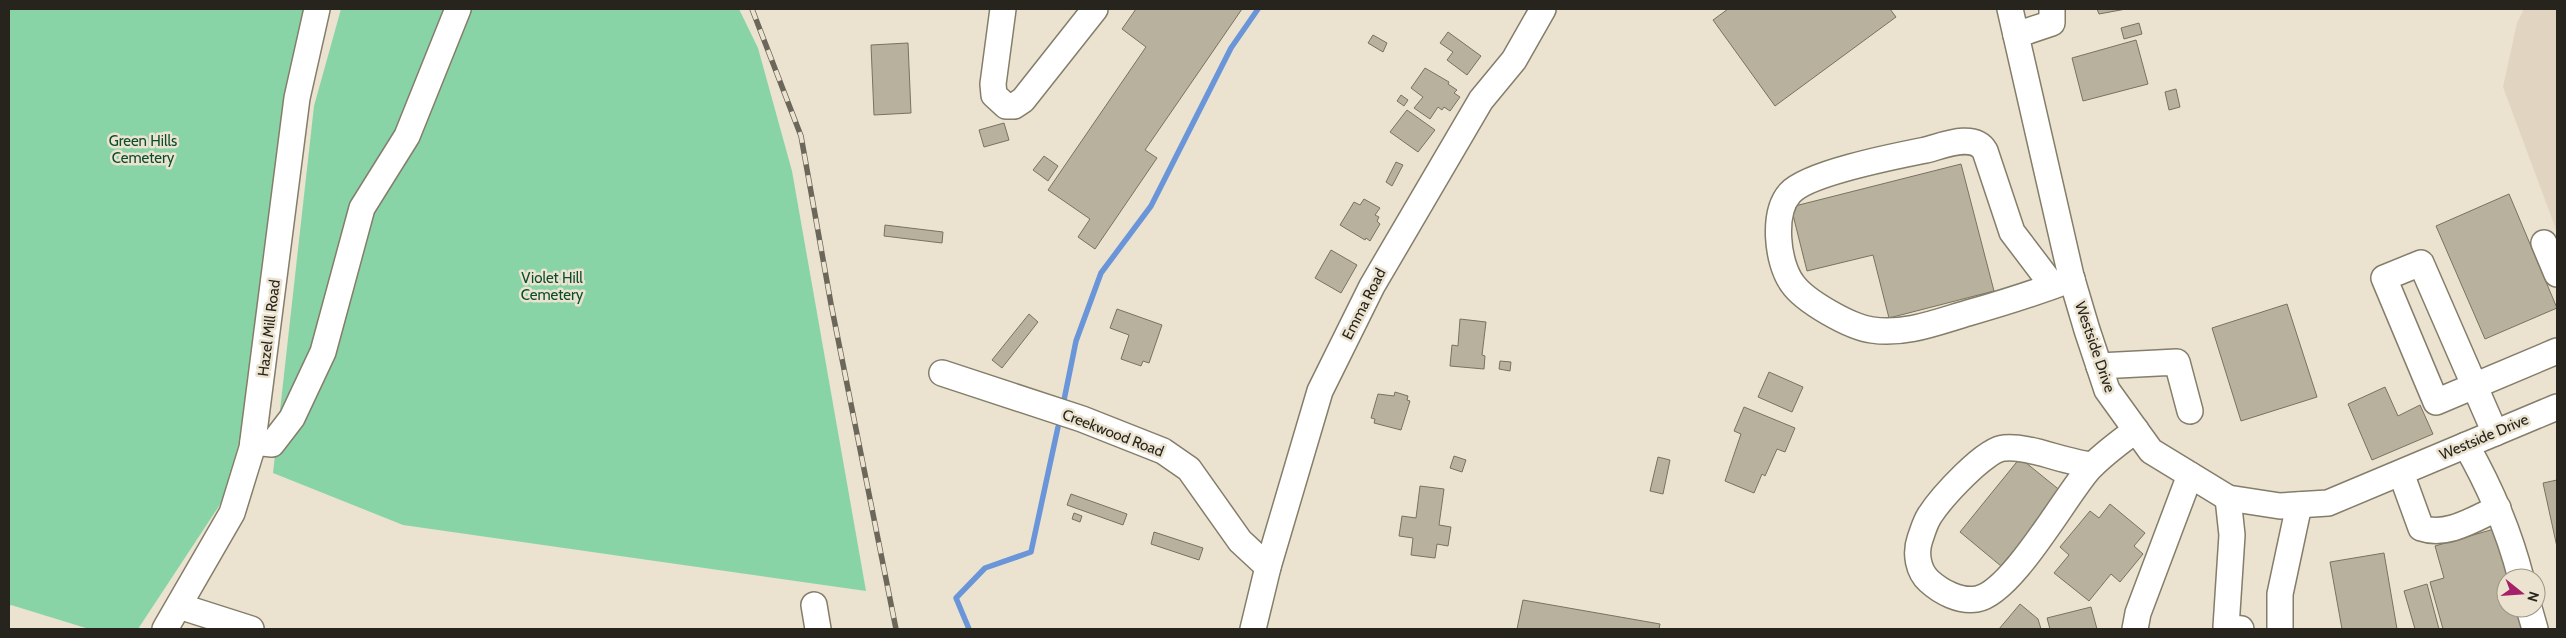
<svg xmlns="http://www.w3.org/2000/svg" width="2566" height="638" font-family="Cabin,sans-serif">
	<rect width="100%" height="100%" fill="#ebe3cf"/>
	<polygon fill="#e1d4c1" points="2524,9 2557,9 2557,232 2503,87 2517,23"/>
	<g fill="#89d4a7">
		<polygon points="9,9 306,9 283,103 256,344 242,432 223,500 138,629 89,629 11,605 9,607"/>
		<polygon points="341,9 739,9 758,48 792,171 866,591 403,525 273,473 314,106"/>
	</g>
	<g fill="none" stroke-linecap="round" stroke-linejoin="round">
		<g stroke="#6a96d9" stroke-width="5.5">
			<polyline points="1063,405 1076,341 1101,273 1151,206 1231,48 1258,9"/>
			<polyline points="969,629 956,598 985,568 1031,552 1058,427"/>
		</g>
	</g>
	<g fill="#b8b19d" stroke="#79725f">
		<polygon points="1136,9 1242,9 1145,150 1157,158 1095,249 1078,237 1090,219 1048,190 1146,47 1122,29"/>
		<polygon points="1728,9 1890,9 1896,17 1775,106 1713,20"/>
		<polygon points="2097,9 2126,9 2099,14"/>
		<polygon points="2139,23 2142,34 2124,39 2121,28"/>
		<polygon points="1448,32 1481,56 1467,75 1447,60 1453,52 1440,43"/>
		<polygon points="1373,35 1387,43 1383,52 1368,43"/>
		<polygon points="2136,40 2148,84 2083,101 2072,58"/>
		<polygon points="908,43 911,113 874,115 871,45"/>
		<polygon points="1425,68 1449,82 1448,84 1457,90 1454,93 1460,97 1450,111 1444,107 1442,110 1438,107 1430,119 1414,108 1423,97 1411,88"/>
		<polygon points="2176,89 2180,107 2169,110 2165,92"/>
		<polygon points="1401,95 1408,100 1404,106 1397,101"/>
		<polygon points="1407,110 1435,130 1418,152 1390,132"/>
		<polygon points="1004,123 1009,140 984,147 979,130"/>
		<polygon points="1044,156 1058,166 1048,181 1033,170"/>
		<polygon points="1396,162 1403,165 1392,186 1386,182"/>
		<polygon points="1961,164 1994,291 1889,318 1873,255 1807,271 1791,207"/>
		<polygon points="2509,194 2557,308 2485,339 2436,226"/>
		<polygon points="1364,199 1380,208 1375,215 1379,217 1377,221 1380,224 1370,241 1366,238 1365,240 1340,225 1354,202 1360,205"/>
		<polygon points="885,225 943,232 942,243 884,236"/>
		<polygon points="1331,250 1357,265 1341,293 1315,278"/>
		<polygon points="2287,304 2317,397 2241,421 2212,328"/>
		<polygon points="1117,309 1162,325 1149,363 1143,361 1141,366 1121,359 1129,335 1110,328"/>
		<polygon points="1029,314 1038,322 1002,368 992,360"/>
		<polygon points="1460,319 1486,322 1482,355 1485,356 1484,369 1450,366 1452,345 1458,346"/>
		<polygon points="1500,361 1511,362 1510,371 1499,369"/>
		<polygon points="1769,372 1803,387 1792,412 1758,397"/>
		<polygon points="2385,387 2398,416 2420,405 2433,434 2372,460 2348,404"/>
		<polygon points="1395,392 1408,396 1407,400 1410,401 1401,430 1374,423 1375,419 1371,418 1378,394 1394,396"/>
		<polygon points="1744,407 1795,428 1785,452 1777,449 1765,476 1762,474 1754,493 1725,481 1741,434 1734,431"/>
		<polygon points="1454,456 1466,460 1462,472 1450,468"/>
		<polygon points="1658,457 1670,460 1663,494 1650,491"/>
		<polygon points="2020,458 2062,492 2001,566 1960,532"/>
		<polygon points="2557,480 2557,547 2543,483"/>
		<polygon points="1420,486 1444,489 1439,525 1451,527 1448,546 1437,544 1435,558 1411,555 1413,538 1399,536 1402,516 1416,518"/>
		<polygon points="1071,494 1127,514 1123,525 1067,505"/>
		<polygon points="2110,504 2145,533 2134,546 2143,554 2120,582 2111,574 2089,601 2054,573 2069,555 2060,547 2090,511 2099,518"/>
		<polygon points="1074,513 1082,516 1080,522 1072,519"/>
		<polygon points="2501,527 2515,578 2506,578 2506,608 2524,608 2529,629 2443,629 2430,582 2444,578 2435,546"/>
		<polygon points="1154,532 1203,548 1199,560 1151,544"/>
		<polygon points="2384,553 2397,629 2342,629 2330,562"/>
		<polygon points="2427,584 2439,629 2415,629 2404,591"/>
		<polygon points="1523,600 1660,624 1659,629 1517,629"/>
		<polygon points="2020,604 2038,619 2041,629 1999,629"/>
		<polygon points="2091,607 2097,629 2050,629 2047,618"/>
	</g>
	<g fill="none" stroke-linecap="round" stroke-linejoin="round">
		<g stroke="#847d6a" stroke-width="28">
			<g id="minor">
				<polyline points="1003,9 993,84 994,95 1006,106 1014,106 1023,100 1095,9"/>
				<polyline points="2010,9 2071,276 2087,330 2107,390 2151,451 2228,498 2280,506 2328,503 2557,407"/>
				<polyline points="2016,35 2052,23 2052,9"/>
				<polyline points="2544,243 2557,274"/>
				<path d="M2053 286 2012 232 1985 151C1974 132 1942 146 1926 150 1896 156 1808 173 1790 193 1772 213 1777 262 1792 283 1804 301 1850 327 1872 330 1905 335 1937 322 1968 313 2003 303 2038 292 2072 279"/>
				<polyline points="2099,366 2177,362 2190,411"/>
				<polyline points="942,373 1082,419 1163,451 1189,469 1240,541 1268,567"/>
				<polyline points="2495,433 2421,263 2384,278 2436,402 2557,351"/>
				<polyline points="253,442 272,444 292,418 323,352 362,208 407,136 458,9"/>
				<path d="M2466 445C2490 487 2509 531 2521 578"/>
				<path d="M2093 465C2065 463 2029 445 2004 448 1985 449 1941 498 1930 515 1925 522 1923 531 1920 539 1915 553 1918 571 1929 581 1941 592 1960 602 1977 599 2012 593 2065 496 2089 469 2103 454 2120 442 2136 430"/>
				<path d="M2401 473 2421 528C2447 537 2474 519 2498 508"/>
				<polyline points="2228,498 2232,535 2226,627 2241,629"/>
				<polyline points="814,605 818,629"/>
				<polyline points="179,606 251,629"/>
				<polyline points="2529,608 2535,629"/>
				<polyline points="165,629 232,513 252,448 297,98 317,9"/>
				<polyline points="1253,629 1268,567 1320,391 1372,286 1481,100 1514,60 1543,9"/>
				<polyline points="2135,629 2138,613 2190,475"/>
				<polyline points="2280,629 2280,594 2299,505"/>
			</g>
		</g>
		<use href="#minor" stroke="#fff" stroke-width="25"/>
		<g stroke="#6c675b" stroke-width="5.5">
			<polyline id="rail" points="752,9 801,136 831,304 896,629"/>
		</g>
		<use href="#rail" stroke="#ebe3cf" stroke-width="4" stroke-dasharray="11" stroke-linecap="butt"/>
	</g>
	<g text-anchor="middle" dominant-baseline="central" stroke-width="5" stroke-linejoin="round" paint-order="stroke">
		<g font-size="15" fill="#084d2e" stroke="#ebe3cf">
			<text x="143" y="141">Green Hills<tspan x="143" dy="17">Cemetery</tspan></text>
			<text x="552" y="278">Violet Hill<tspan x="552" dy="17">Cemetery</tspan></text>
		</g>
		<g font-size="15" fill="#26241c" stroke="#ebe3cf">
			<text transform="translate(1364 304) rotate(-63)">Emma Road</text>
			<text transform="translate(269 328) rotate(-83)">Hazel Mill Road</text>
			<text transform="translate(2095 347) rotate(71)">Westside Drive</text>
			<text transform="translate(1113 433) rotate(21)">Creekwood Road</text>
			<text transform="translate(2484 437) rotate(-23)">Westside Drive</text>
		</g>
	</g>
	<rect width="2566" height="638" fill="none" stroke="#26241c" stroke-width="20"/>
	<g transform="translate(2521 593) rotate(107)"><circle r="24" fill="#ebe3cf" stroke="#9c9787"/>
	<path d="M0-4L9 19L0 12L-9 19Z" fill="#a51f69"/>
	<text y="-8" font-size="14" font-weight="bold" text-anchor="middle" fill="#26241c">N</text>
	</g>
</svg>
